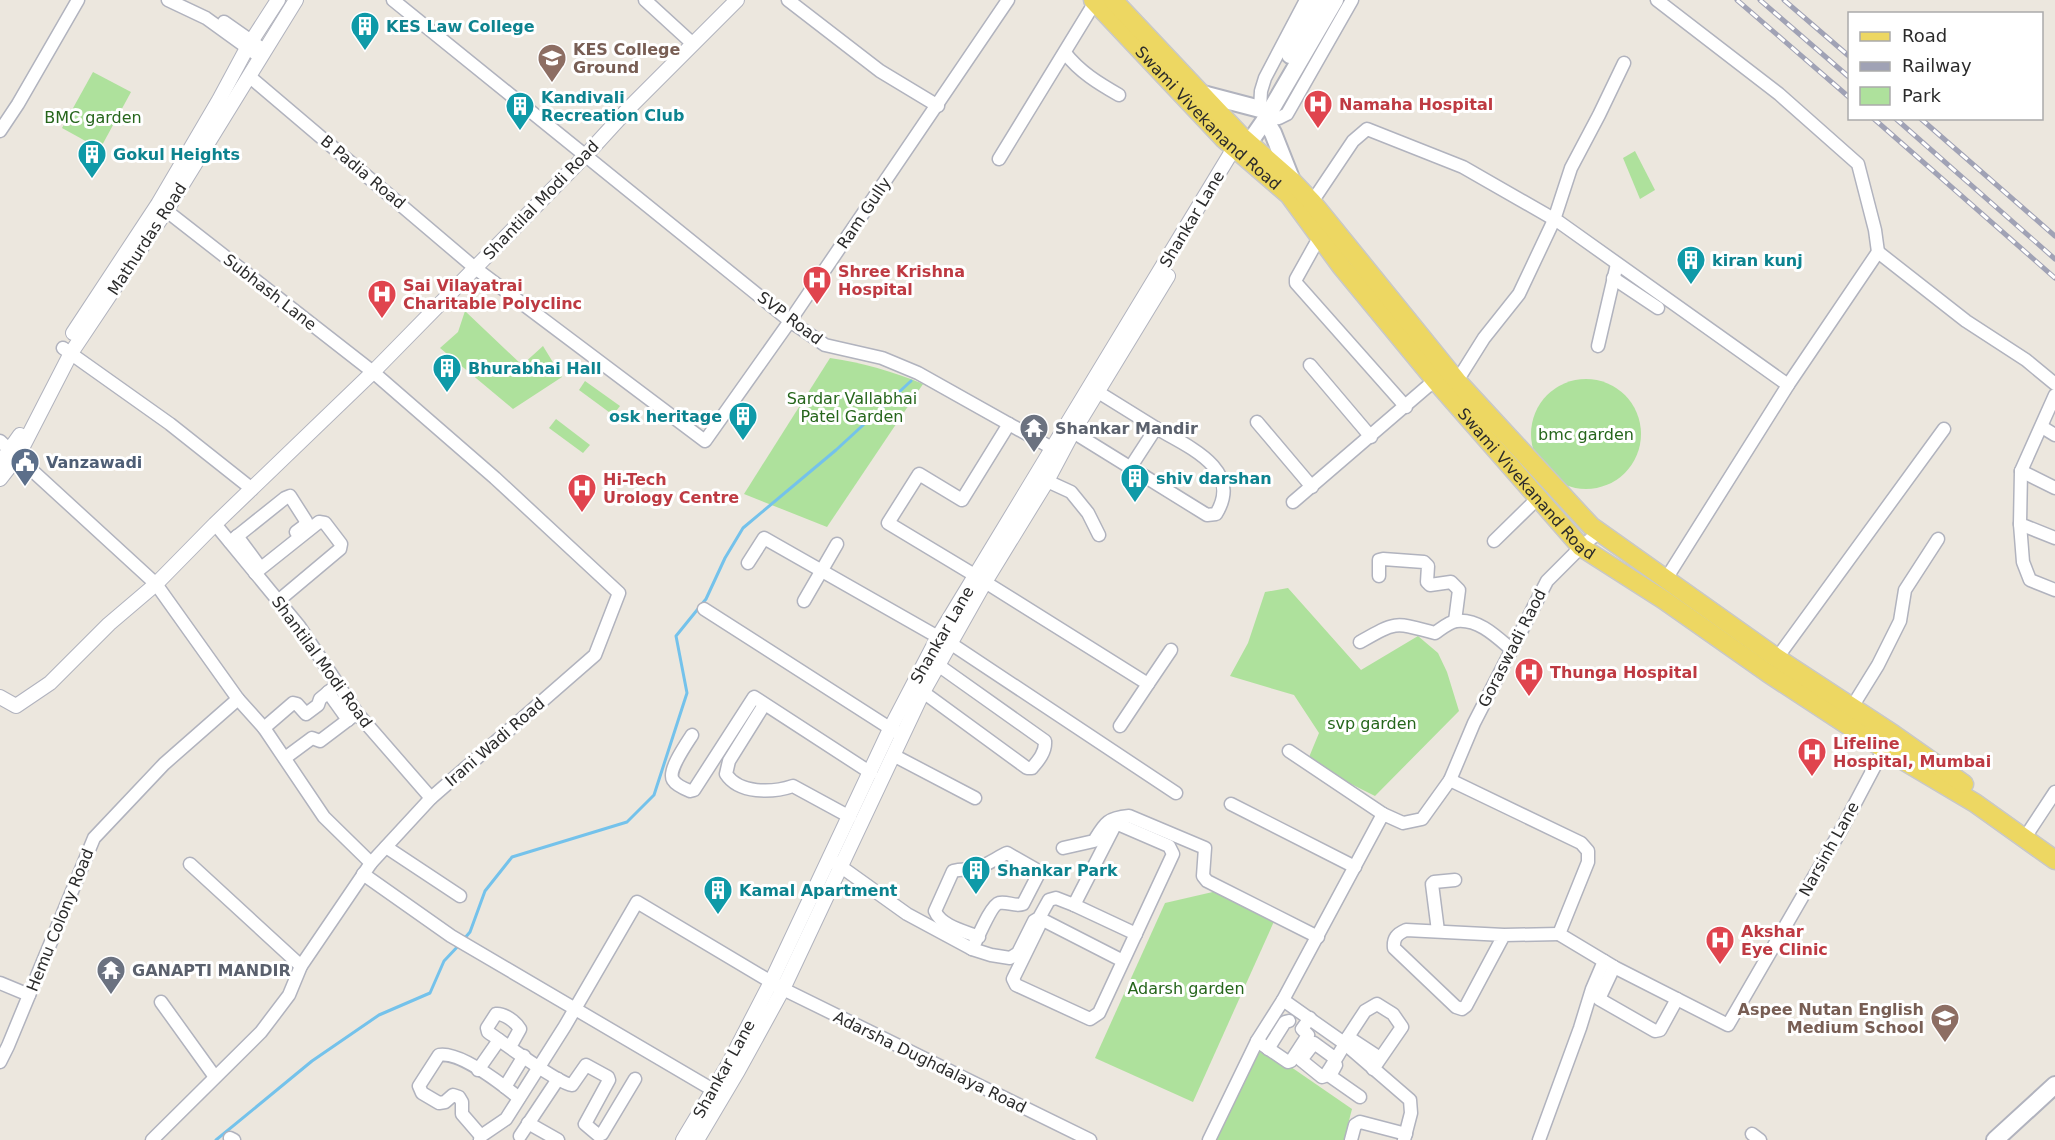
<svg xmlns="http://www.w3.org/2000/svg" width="2055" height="1140" font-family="'DejaVu Sans',sans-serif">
	<rect width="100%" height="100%" fill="#ece7de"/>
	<g fill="#aee19c">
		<polygon points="93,72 131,92 100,149 62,128"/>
		<polygon points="1635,151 1655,190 1640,199 1623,158"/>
		<polygon points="465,311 522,365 543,346 562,377 513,409 440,348 458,332"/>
		<path d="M830 358C863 363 892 371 923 384L827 527 744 494Z"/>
		<circle cx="1586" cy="434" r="55"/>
		<polygon points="585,381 620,406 613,415 579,390"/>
		<polygon points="556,419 590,445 583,453 549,428"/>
		<polygon points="1288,588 1361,670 1418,636 1438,653 1447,672 1459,711 1375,796 1307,762 1319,733 1294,695 1230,676 1248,643 1265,592"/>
		<polygon points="1217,891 1276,917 1193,1102 1095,1058 1165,903"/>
		<polygon points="1259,1045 1352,1109 1344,1140 1216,1140"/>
	</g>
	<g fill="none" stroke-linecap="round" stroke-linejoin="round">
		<g stroke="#74c2eb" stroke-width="3">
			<polyline points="464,939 470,932 485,891 512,857 627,822 654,795 687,693 676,636 706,599 725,558 743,528 836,450 911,381"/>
			<polyline points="216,1140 312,1061 379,1015 430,993 444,961 460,944"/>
		</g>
		<g stroke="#b1b3be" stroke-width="15">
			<g id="minor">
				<polyline points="168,0 206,18 260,57"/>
				<polyline points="393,0 790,321 825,345 882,358 918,373 1059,452"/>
				<polyline points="645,0 693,44"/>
				<polyline points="788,0 880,71 938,106"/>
				<polyline points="1657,0 1779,94 1858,164 1875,230 1878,252"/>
				<polyline points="224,22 264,50"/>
				<path d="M1065 53C1080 72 1098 83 1119 95"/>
				<polyline points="250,77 475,268 705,441 790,321 1008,0"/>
				<polyline points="1260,109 1261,91 1265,78 1306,0"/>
				<polyline points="1265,120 1279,118 1287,114 1352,0"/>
				<polyline points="0,131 18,104 78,0"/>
				<polyline points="999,159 1095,2"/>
				<polyline points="1312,202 1353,141 1367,129 1463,167 1559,222 1788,385"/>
				<polyline points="1320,236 1296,279 1296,283 1406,407"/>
				<polyline points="1613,278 1658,308"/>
				<polyline points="1598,346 1617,264"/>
				<polyline points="63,348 170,424 252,489"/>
				<polyline points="1310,365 1371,437"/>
				<polyline points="1457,381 1484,338 1519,294 1554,220 1571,168 1599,115 1624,63"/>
				<polyline points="1098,392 1156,428"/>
				<polyline points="2055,395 2021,471 2020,524 2055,538"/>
				<polyline points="1257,422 1312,487"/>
				<polyline points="2042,427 2055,435"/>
				<path d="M1073 432 1207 515 1216 514C1244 469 1187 446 1156 428L1130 468"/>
				<polyline points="0,441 156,584 238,699 264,728 324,817 371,863"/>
				<polyline points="2021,471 2055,488"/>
				<polyline points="1047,481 1071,492 1088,513 1099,535"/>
				<polyline points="1293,502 1435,380"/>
				<polyline points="215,524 299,626 357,713 431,798"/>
				<polyline points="2020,524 2023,562 2030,580 2055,590"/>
				<polyline points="237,536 257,563"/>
				<polyline points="1494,541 1538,498"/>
				<polyline points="230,542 285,498 290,496 306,521 304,526 296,532"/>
				<polyline points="748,563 764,538 938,637"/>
				<polyline points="255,573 319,522 325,523 341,544 340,549 278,601"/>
				<polyline points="976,576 888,523 919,474 962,500 1009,424"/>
				<polyline points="1379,576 1379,560 1383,559 1424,562 1428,566 1427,582 1430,585 1451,582 1459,590 1455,621"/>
				<polyline points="1666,579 1788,385 1878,252 1966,321 2026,360 2055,384"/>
				<polyline points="985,582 1148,684 1120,726"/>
				<polyline points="804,601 837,544"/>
				<polyline points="704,609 899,734"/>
				<path d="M1360 642C1397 621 1394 622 1435 633 1441 629 1449 622 1456 621 1478 618 1497 637 1512 650"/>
				<polyline points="950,643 1176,793"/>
				<polyline points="1777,658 1944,429"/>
				<polyline points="1148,684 1171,650"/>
				<polyline points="328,692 348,720"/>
				<path d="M923 692 1027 768H1032C1038 761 1046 752 1045 741L938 665"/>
				<path d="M764 705 729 761 726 774C739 794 772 793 793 786L850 817"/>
				<polyline points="1852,707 1878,665 1900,621 1905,590 1938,539"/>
				<polyline points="264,728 293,703 297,704 306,714 318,705 320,699 337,685"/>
				<path d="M692 735C687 743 667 771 673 780 676 785 685 789 690 791L694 790 754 697 871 773"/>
				<polyline points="1289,751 1383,814"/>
				<polyline points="893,755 975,798"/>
				<polyline points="285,758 312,738 320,741 357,713"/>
				<polyline points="1450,780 1474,723 1547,581 1581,547 1599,532"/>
				<polyline points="1231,804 1355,867"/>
				<polyline points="2024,839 2055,792"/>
				<polyline points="386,847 460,896"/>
				<path d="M1063 848 1094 841C1105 823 1107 818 1129 816L1205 848 1203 876 1207 881 1318 937"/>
				<polyline points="833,861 907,914 972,949 991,955 1010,958 1018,953 1034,921 1039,918 1049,900 1056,898 1074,905 1114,827 1118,824 1169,846 1173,854 1099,1013 1090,1019 1016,985 1013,979 1039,926 1039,918 1123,961"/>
				<polyline points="190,864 301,966"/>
				<polyline points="363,874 451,936 720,1094"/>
				<polyline points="1074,905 1136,934"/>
				<polyline points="1438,931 1432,884 1434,882 1455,880"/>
				<path d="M1504 935 1466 1006 1462 1009 1456 1007 1394 948C1393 938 1397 934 1406 930L1504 935 1559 934"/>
				<path d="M972 949C977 940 991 905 999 903 1007 901 1015 907 1023 904L1038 875 1035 869 1007 853C996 858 985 867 973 869 966 870 961 869 953 871L935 911C941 926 964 931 979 937"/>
				<polyline points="1614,967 1599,999 1655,1031 1660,1030 1677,999"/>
				<polyline points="0,983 29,995"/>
				<polyline points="161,1002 215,1077"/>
				<polyline points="1348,1037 1380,1058"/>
				<polyline points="1257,1041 1288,1062 1291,1061 1308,1035 1302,1029 1310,1018"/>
				<polyline points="1344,1043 1365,1011 1377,1004 1393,1014 1402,1027 1373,1069"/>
				<path d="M510 1047 520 1029C516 1022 504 1013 496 1014L487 1028 488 1032C502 1042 559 1084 572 1085L586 1065 608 1077 609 1080 585 1124 598 1135 602 1134 635 1079"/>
				<polyline points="1268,1049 1285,1022 1289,1021"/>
				<path d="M1336 1059 1314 1043 1301 1060 1322 1077 1325 1076C1332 1066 1338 1055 1345 1044"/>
				<polyline points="0,1062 8,1046 94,838 164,764 238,699"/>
				<polyline points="1336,1065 1330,1076 1360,1097"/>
				<polyline points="478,1070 499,1040"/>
				<polyline points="505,1087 524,1056"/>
				<polyline points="528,1123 558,1140"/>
				<polyline points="1752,1134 1760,1140"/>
				<path d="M481 1136 462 1114V1102L459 1097 453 1095 445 1102 439 1103 422 1093 419 1086 439 1055C460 1051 503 1085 519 1098"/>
				<polyline points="520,1136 558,1079"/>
				<polyline points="230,1138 234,1140"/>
				<polyline points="152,1140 261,1032 289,995 301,966 371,863 431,798 595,655 619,593 495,478 373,372 159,205"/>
				<polyline points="480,1140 481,1136 506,1119 565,1026 637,902 783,989 1090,1140"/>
				<polyline points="1209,1140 1257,1041 1283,1000"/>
				<polyline points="1351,1140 1355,1125 1360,1122 1406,1134"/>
				<polyline points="1404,1140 1411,1113 1410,1100 1344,1043 1283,1000 1383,814 1403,823 1422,819 1450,780 1581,843 1588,851 1588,862 1559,934 1614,967 1728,1025 1841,830 1887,743"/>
				<polyline points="1539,1140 1580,1028 1592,989 1604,961"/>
			</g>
		</g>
		<g stroke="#b1b3be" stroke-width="16">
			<g id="tertiary">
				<polyline points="73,333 158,204 219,100 247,48 278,0"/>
				<polyline points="0,463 20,435"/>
				<polyline points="0,479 18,456 71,353 166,211 296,0"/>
				<polyline points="0,697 16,706 50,683 109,624 156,584 215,524 373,372 586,155 629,108 737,0"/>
				<polyline points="683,1140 728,1065 771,982 890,729 938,637 1234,148"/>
				<polyline points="697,1140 738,1071 783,989 923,692 985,582 1047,481 1073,432 1168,276"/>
			</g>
		</g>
		<g stroke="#b1b3be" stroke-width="20">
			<g id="secondary">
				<polyline points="1290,55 1320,0"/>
				<polyline points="1199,93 1260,109"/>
				<polyline points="1265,120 1273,133 1292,181"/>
				<polyline points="1242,153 1265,120 1335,0"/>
				<polyline points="1995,1140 2055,1085"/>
			</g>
		</g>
		<g stroke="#c8c8c8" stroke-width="21">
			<g id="primary">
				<path id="s1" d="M1093 0 1224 139 1289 195 1341 266 1435 380 1581 547 1664 600 1768 673 1884 749 1975 803 2055 860"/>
				<polyline points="1113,0 1242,137 1292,181 1312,202 1457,381 1591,526 1777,658 1893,734 1964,784"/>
			</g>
		</g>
		<use href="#minor" stroke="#fff" stroke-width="12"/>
		<use href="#tertiary" stroke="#fff" stroke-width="14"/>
		<use href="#secondary" stroke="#fff" stroke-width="16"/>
		<use href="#primary" stroke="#edd762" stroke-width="18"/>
		<g stroke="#a0a2b5" stroke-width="5">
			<g id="rail">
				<polyline points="1737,0 1850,98"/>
				<polyline points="1760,0 1850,78"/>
				<polyline points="1784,0 1850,57"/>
				<polyline points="1873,118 2055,278"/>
				<polyline points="1895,118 2055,259"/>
				<polyline points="1920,118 2055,236"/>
			</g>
		</g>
		<use href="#rail" stroke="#fff" stroke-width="3" stroke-dasharray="9" stroke-linecap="butt"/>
	</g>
	<defs>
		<g id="building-pin" transform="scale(1.5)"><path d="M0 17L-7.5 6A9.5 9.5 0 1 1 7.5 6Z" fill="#0f9aa8" stroke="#fff"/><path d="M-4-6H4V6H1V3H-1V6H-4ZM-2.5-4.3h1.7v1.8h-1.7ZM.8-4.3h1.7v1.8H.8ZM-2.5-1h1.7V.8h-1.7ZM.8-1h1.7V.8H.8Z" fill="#fff"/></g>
		<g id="university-pin" transform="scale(1.5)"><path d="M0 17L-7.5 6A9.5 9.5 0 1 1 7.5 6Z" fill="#8d6e63" stroke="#fff"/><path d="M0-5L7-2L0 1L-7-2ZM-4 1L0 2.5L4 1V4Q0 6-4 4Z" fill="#fff"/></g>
		<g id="hospital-pin" transform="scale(1.5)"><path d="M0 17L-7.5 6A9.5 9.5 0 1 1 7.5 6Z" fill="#e0444e" stroke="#fff"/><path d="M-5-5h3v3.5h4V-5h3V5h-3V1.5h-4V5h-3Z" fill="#fff"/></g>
		<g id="temple-pin" transform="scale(1.5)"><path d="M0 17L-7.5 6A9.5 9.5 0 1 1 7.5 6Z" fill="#6b7280" stroke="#fff"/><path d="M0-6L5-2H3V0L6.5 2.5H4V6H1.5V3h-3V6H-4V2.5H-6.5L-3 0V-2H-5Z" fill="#fff"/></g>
		<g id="civic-pin" transform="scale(1.5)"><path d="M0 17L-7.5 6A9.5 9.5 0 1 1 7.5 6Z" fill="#5c6f8a" stroke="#fff"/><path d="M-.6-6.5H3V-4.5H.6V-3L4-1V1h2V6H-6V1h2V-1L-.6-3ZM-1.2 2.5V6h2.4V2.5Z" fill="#fff"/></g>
		<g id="school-pin" transform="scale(1.5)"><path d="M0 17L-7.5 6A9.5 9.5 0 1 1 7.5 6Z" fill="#8d6e63" stroke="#fff"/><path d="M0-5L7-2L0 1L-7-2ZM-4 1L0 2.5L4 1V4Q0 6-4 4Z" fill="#fff"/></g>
	</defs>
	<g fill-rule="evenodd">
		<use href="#building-pin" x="365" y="26"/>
		<use href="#university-pin" x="552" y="58"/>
		<use href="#hospital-pin" x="1318" y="104"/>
		<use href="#building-pin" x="520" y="106"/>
		<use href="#building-pin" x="92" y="154"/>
		<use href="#building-pin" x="1691" y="260"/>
		<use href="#hospital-pin" x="817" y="280"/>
		<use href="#hospital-pin" x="382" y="294"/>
		<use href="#building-pin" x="447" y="368"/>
		<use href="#building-pin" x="743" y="416"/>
		<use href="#temple-pin" x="1034" y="428"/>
		<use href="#civic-pin" x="25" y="462"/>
		<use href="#building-pin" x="1135" y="478"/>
		<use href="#hospital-pin" x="582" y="488"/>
		<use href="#hospital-pin" x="1529" y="672"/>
		<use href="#hospital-pin" x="1812" y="752"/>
		<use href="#building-pin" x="976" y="870"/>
		<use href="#building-pin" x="718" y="890"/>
		<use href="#hospital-pin" x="1720" y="940"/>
		<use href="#temple-pin" x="111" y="970"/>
		<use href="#school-pin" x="1945" y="1018"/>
	</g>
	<g text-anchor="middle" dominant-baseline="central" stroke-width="6" stroke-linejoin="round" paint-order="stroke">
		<g font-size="16" font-weight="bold" fill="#0d838f" stroke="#fff" text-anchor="start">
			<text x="386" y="26">KES Law College</text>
			<text x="541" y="97">Kandivali<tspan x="541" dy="18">Recreation Club</tspan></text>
			<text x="113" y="154">Gokul Heights</text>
			<text x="1712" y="260">kiran kunj</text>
			<text x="468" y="368">Bhurabhai Hall</text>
			<text x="722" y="416" text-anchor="end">osk heritage</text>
			<text x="1156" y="478">shiv darshan</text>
			<text x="997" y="870">Shankar Park</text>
			<text x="739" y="890">Kamal Apartment</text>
		</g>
		<g font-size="16" font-weight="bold" fill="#785e54" stroke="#fff" text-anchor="start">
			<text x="573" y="49">KES College<tspan x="573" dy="18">Ground</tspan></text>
			<text x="1924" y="1009" text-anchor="end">Aspee Nutan English<tspan x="1924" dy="18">Medium School</tspan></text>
		</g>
		<g font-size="16" font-weight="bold" fill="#be3a42" stroke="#fff" text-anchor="start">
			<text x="1339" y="104">Namaha Hospital</text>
			<text x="838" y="271">Shree Krishna<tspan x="838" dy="18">Hospital</tspan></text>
			<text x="403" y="285">Sai Vilayatrai<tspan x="403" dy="18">Charitable Polyclinc</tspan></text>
			<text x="603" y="479">Hi-Tech<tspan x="603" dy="18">Urology Centre</tspan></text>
			<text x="1550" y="672">Thunga Hospital</text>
			<text x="1833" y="743">Lifeline<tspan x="1833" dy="18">Hospital, Mumbai</tspan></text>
			<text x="1741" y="931">Akshar<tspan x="1741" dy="18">Eye Clinic</tspan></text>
		</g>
		<g font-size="16" fill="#26661c" stroke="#fff">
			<text x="93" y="117">BMC garden</text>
			<text x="852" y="398">Sardar Vallabhai<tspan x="852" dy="18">Patel Garden</tspan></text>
			<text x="1586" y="434">bmc garden</text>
			<text x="1372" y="723">svp garden</text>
			<text x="1186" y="988">Adarsh garden</text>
		</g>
		<g font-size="16" fill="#2b2b2b" stroke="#fff">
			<text stroke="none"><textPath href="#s1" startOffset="165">Swami Vivekanand Road</textPath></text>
			<text transform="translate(363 172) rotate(40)">B Padia Road</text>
			<text transform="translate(541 200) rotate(-46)">Shantilal Modi Road</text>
			<text transform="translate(864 213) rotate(-56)">Ram Gully</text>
			<text transform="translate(1192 219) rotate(-59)">Shankar Lane</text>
			<text transform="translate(147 239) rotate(-57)">Mathurdas Road</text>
			<text transform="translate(270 292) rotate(38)">Subhash Lane</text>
			<text transform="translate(790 318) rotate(37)">SVP Road</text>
			<text stroke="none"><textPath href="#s1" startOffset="651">Swami Vivekanand Road</textPath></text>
			<text transform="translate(942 635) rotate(-60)">Shankar Lane</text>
			<text transform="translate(1512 648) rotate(-63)">Goraswadi Raod</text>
			<text transform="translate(322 662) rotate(54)">Shantilal Modi Road</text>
			<text transform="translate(495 742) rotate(-41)">Irani Wadi Road</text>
			<text transform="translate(1829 849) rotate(-61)">Narsinh Lane</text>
			<text transform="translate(60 920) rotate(-68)">Hemu Colony Road</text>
			<text transform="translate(930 1062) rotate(26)">Adarsha Dughdalaya Road</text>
			<text transform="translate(724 1069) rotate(-61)">Shankar Lane</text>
		</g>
		<g font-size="16" font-weight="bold" fill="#5b616d" stroke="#fff" text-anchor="start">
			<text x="1055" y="428">Shankar Mandir</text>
			<text x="132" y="970">GANAPTI MANDIR</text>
		</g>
		<g font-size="16" font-weight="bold" fill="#4e5e75" stroke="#fff" text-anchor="start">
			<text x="46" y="462">Vanzawadi</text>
		</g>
	</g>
	<rect x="1848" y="12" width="195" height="108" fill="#ffffff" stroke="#aaaaaa" stroke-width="1.5"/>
	<rect x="1860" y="32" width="30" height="9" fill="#edd762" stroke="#aaaaaa" stroke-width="1.5"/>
	<text x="1902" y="42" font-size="18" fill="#2b2b2b">Road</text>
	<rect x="1860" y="62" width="30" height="9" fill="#a0a2b5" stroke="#aaaaaa" stroke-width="1.5"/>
	<text x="1902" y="72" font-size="18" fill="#2b2b2b">Railway</text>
	<rect x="1860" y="87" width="30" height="18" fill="#aee19c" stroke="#aaaaaa" stroke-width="1.5"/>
	<text x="1902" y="102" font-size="18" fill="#2b2b2b">Park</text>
</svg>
